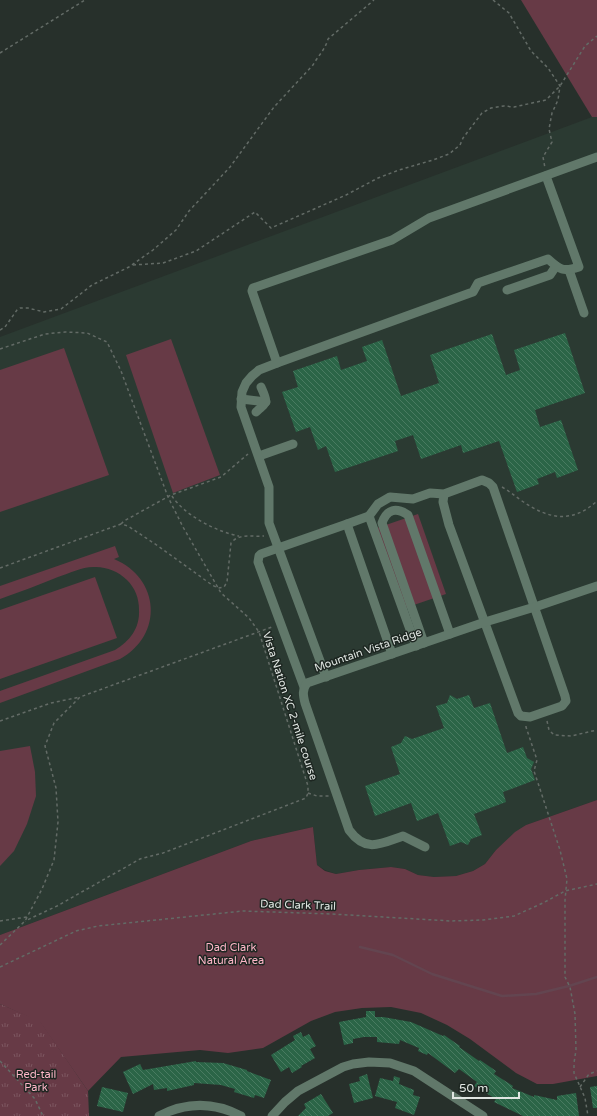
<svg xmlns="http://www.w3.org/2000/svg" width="597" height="1116" font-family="'Varela Round',sans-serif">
	<defs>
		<pattern id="park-tufts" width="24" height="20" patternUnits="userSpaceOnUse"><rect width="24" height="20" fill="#673a46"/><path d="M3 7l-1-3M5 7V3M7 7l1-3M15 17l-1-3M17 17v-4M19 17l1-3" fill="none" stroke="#7c5660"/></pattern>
		<pattern id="building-back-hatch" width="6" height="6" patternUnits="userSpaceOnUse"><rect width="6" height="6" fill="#2b6547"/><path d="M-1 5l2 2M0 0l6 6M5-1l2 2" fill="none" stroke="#497b61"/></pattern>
	</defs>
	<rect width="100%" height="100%" fill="#27302b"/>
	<polygon fill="#2b3a32" points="592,117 597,117 597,800 526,825 496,850 485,864 473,871 456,876 434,877 418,875 405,869 391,867 359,870 336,874 325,870 317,865 313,827 251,841 0,935 0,337"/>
	<g fill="#673a46">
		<polygon points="521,0 597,0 597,117 592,117"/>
		<polygon points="171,339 220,475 173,493 126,355"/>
		<polygon points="64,348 109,475 0,512 0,370"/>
		<polygon points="418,514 446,594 402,609 374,529"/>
		<path d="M115 546 119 557 114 559C160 578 164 635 120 659L0 703V691L115 650C130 641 140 628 139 610 139 598 135 588 127 580 119 572 107 567 96 567 83 566 70 573 58 577 39 585 19 592 0 599V586Z"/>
		<polygon points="95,577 117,638 0,679 0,610"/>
		<polygon points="30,746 35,772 36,796 27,824 14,851 0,866 0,751"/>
		<polygon points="597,800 597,1076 553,1084 537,1084 516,1073 470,1039 447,1025 421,1013 391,1007 362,1008 335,1012 311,1021 263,1048 228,1053 200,1050 121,1057 88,1091 40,1022 0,1004 0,935 251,841 313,827 317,865 325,871 336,874 359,870 391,867 405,869 418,875 434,877 456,876 473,871 485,864 496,850 515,832 526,825"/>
	</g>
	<polygon fill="url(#park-tufts)" points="0,1004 40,1021 88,1091 89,1116 0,1116"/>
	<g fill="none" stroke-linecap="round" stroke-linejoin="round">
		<polyline stroke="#634550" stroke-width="2.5" points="360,947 393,955 432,974 502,996 536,994 569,986 597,977"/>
	</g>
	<g fill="url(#building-back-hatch)">
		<polygon points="565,333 585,393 535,410 540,427 561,420 578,470 557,478 555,472 537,479 539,484 517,492 499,441 463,453 461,445 421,459 413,435 395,441 398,451 335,472 326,446 318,450 310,427 296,432 282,392 298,387 293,371 337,356 341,370 367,361 362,347 382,340 401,396 439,383 430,355 492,334 506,375 520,370 514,350"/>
		<polygon points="450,695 457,699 469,695 474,708 490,703 507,753 523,747 527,758 534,762 531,769 535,780 503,792 506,802 474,814 482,835 471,839 468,845 461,842 450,846 438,813 417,821 411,803 375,816 365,786 400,774 391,747 401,743 405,736 412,739 444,728 436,706 447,703"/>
		<polygon points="366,1011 375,1011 375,1017 383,1017 411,1022 443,1036 444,1035 460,1046 459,1047 479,1061 480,1060 496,1071 494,1074 513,1086 512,1088 534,1097 534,1095 557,1100 557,1096 576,1093 579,1116 523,1116 494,1102 496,1099 474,1086 477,1082 459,1069 455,1073 428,1053 427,1055 418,1051 419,1048 400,1040 399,1044 377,1042 377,1037 364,1037 353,1039 353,1043 344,1045 339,1022 366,1017"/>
		<polygon points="301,1032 303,1037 309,1034 316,1046 310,1049 315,1058 301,1066 302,1067 292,1073 289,1067 281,1072 271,1055 295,1040 293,1036"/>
		<polygon points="196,1061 196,1062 223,1063 247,1070 247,1071 271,1080 264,1098 255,1095 254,1098 234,1092 235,1089 221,1085 194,1083 194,1085 167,1091 167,1088 154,1090 153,1084 133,1094 123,1072 140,1064 143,1070"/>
		<polygon points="367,1074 373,1098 354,1103 349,1084 360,1081 359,1077"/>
		<polygon points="394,1076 400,1078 399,1084 414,1090 413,1095 420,1097 414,1115 395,1108 397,1102 375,1096 380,1078 393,1081"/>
		<polygon points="597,1086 597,1108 593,1108 590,1087"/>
		<polygon points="102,1087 128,1093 123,1112 97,1106"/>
		<polygon points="321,1094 333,1113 328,1116 298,1116 306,1108 304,1104"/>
	</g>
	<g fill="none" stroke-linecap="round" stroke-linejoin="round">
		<g stroke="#636b66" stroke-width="1.5" stroke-dasharray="3 3" stroke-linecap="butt">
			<polyline points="493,0 509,13 531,51 548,68 560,86 558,100 552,113 549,129 552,142 543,157 545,168"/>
			<polyline points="0,53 85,0"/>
			<polyline points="133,265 163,263 196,251 255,212 271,228 346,195 378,178 399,170 433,160 449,154 460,145 463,138 482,113 491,108 504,106 514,107 546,100 560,86 585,46 597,36"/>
			<path d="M0 330 5 327 17 310 20 308H28L44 312 61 309 92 285 129 267 153 250 176 230 189 211 230 167 274 107 313 65C318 56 325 50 328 39L374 0"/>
			<polyline points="0,349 45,334 65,332 87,333 107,342 121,371 168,497 183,527 221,593 249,618 259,632 308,786 308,793 306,798 163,853 140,859 57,906 25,921"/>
			<path d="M502 487C509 491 515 496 522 501 548 519 572 524 597 501"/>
			<path d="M172 496C184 515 217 532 239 536"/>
			<polyline points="121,524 124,521 171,495 221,477 248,454"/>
			<path d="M0 568 121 524 128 526 158 546 212 585 218 588 224 587 227 582 231 543C239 533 252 537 264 536"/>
			<polyline points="0,721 51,703 80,697"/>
			<polyline points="547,721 549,730 554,735 571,736 597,730"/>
			<polyline points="526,726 526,727 537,760 534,771 538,783 560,850 567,879 565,900 565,977 570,987 575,1014 576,1050 574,1063 574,1073 585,1098 588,1116"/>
			<polyline points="308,793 317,796 329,796"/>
			<polyline points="0,921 27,917"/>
			<polyline points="0,945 25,921 42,889 54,860 58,822 56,788 45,746 54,723 80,697 272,627"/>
			<polyline points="0,967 76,931 98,926 243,911 332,914 451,921 483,920 514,916 543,903 565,891 597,884"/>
			<polyline points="0,1061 35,1099 43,1116"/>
			<polyline points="580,1087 589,1074 597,1071"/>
		</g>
		<g stroke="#61786a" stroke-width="9">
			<polyline points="569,270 584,313"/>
			<polyline points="507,290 550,275 556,266"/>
			<path d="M277 363 470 293 473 292 478 283 548 259C560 270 563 272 579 267L546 176"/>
			<polyline points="241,399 266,402"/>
			<path d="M256 412C268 401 268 403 261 387"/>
			<polyline points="259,456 293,444"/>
			<polyline points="369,516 416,646"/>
			<polyline points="347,524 369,516 378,504 390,497 413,499 430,493 444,494 482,480 489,483 493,487 565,696 566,701 562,706 530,717 521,716 518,713 449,525 443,502 444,494"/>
			<path d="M424 643 382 523C387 509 396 507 408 515L450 634"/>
			<polyline points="326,677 269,523 269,487 241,407 242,392 246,383 252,376 259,370 277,363 252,291 253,288 392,240 429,218 597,157"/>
			<polyline points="304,687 258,562 259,556 261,554 347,524 392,654"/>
			<path d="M425 847 403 836C380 844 366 853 349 830L305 703C303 695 302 690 307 683L485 622 538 606 597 586"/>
			<path d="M159 1116C186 1102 214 1102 241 1116"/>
			<polyline points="272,1116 285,1102 298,1091 343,1067 353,1064 369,1062 390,1063 414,1071 483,1116"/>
		</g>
	</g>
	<g text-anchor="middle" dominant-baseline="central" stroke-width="3" stroke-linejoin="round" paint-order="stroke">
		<g font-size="11" fill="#e0e6e2" stroke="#1d2621">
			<text transform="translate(368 650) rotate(-19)">Mountain Vista Ridge</text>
			<text transform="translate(290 706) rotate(72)">Vista Nation XC 2-mile course</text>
			<text transform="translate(298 905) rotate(2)">Dad Clark Trail</text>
		</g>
		<g font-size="11" fill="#feb6c8" stroke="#1d2621">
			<text x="231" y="947">Dad Clark<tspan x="231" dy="13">Natural Area</tspan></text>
			<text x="36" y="1074">Red-tail<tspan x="36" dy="13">Park</tspan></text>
		</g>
	</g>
	<path d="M453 1092v6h66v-6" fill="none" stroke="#e0e6e2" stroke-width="2"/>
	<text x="459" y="1092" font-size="12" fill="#e0e6e2" stroke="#1d2621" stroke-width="3" paint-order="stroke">50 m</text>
</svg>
